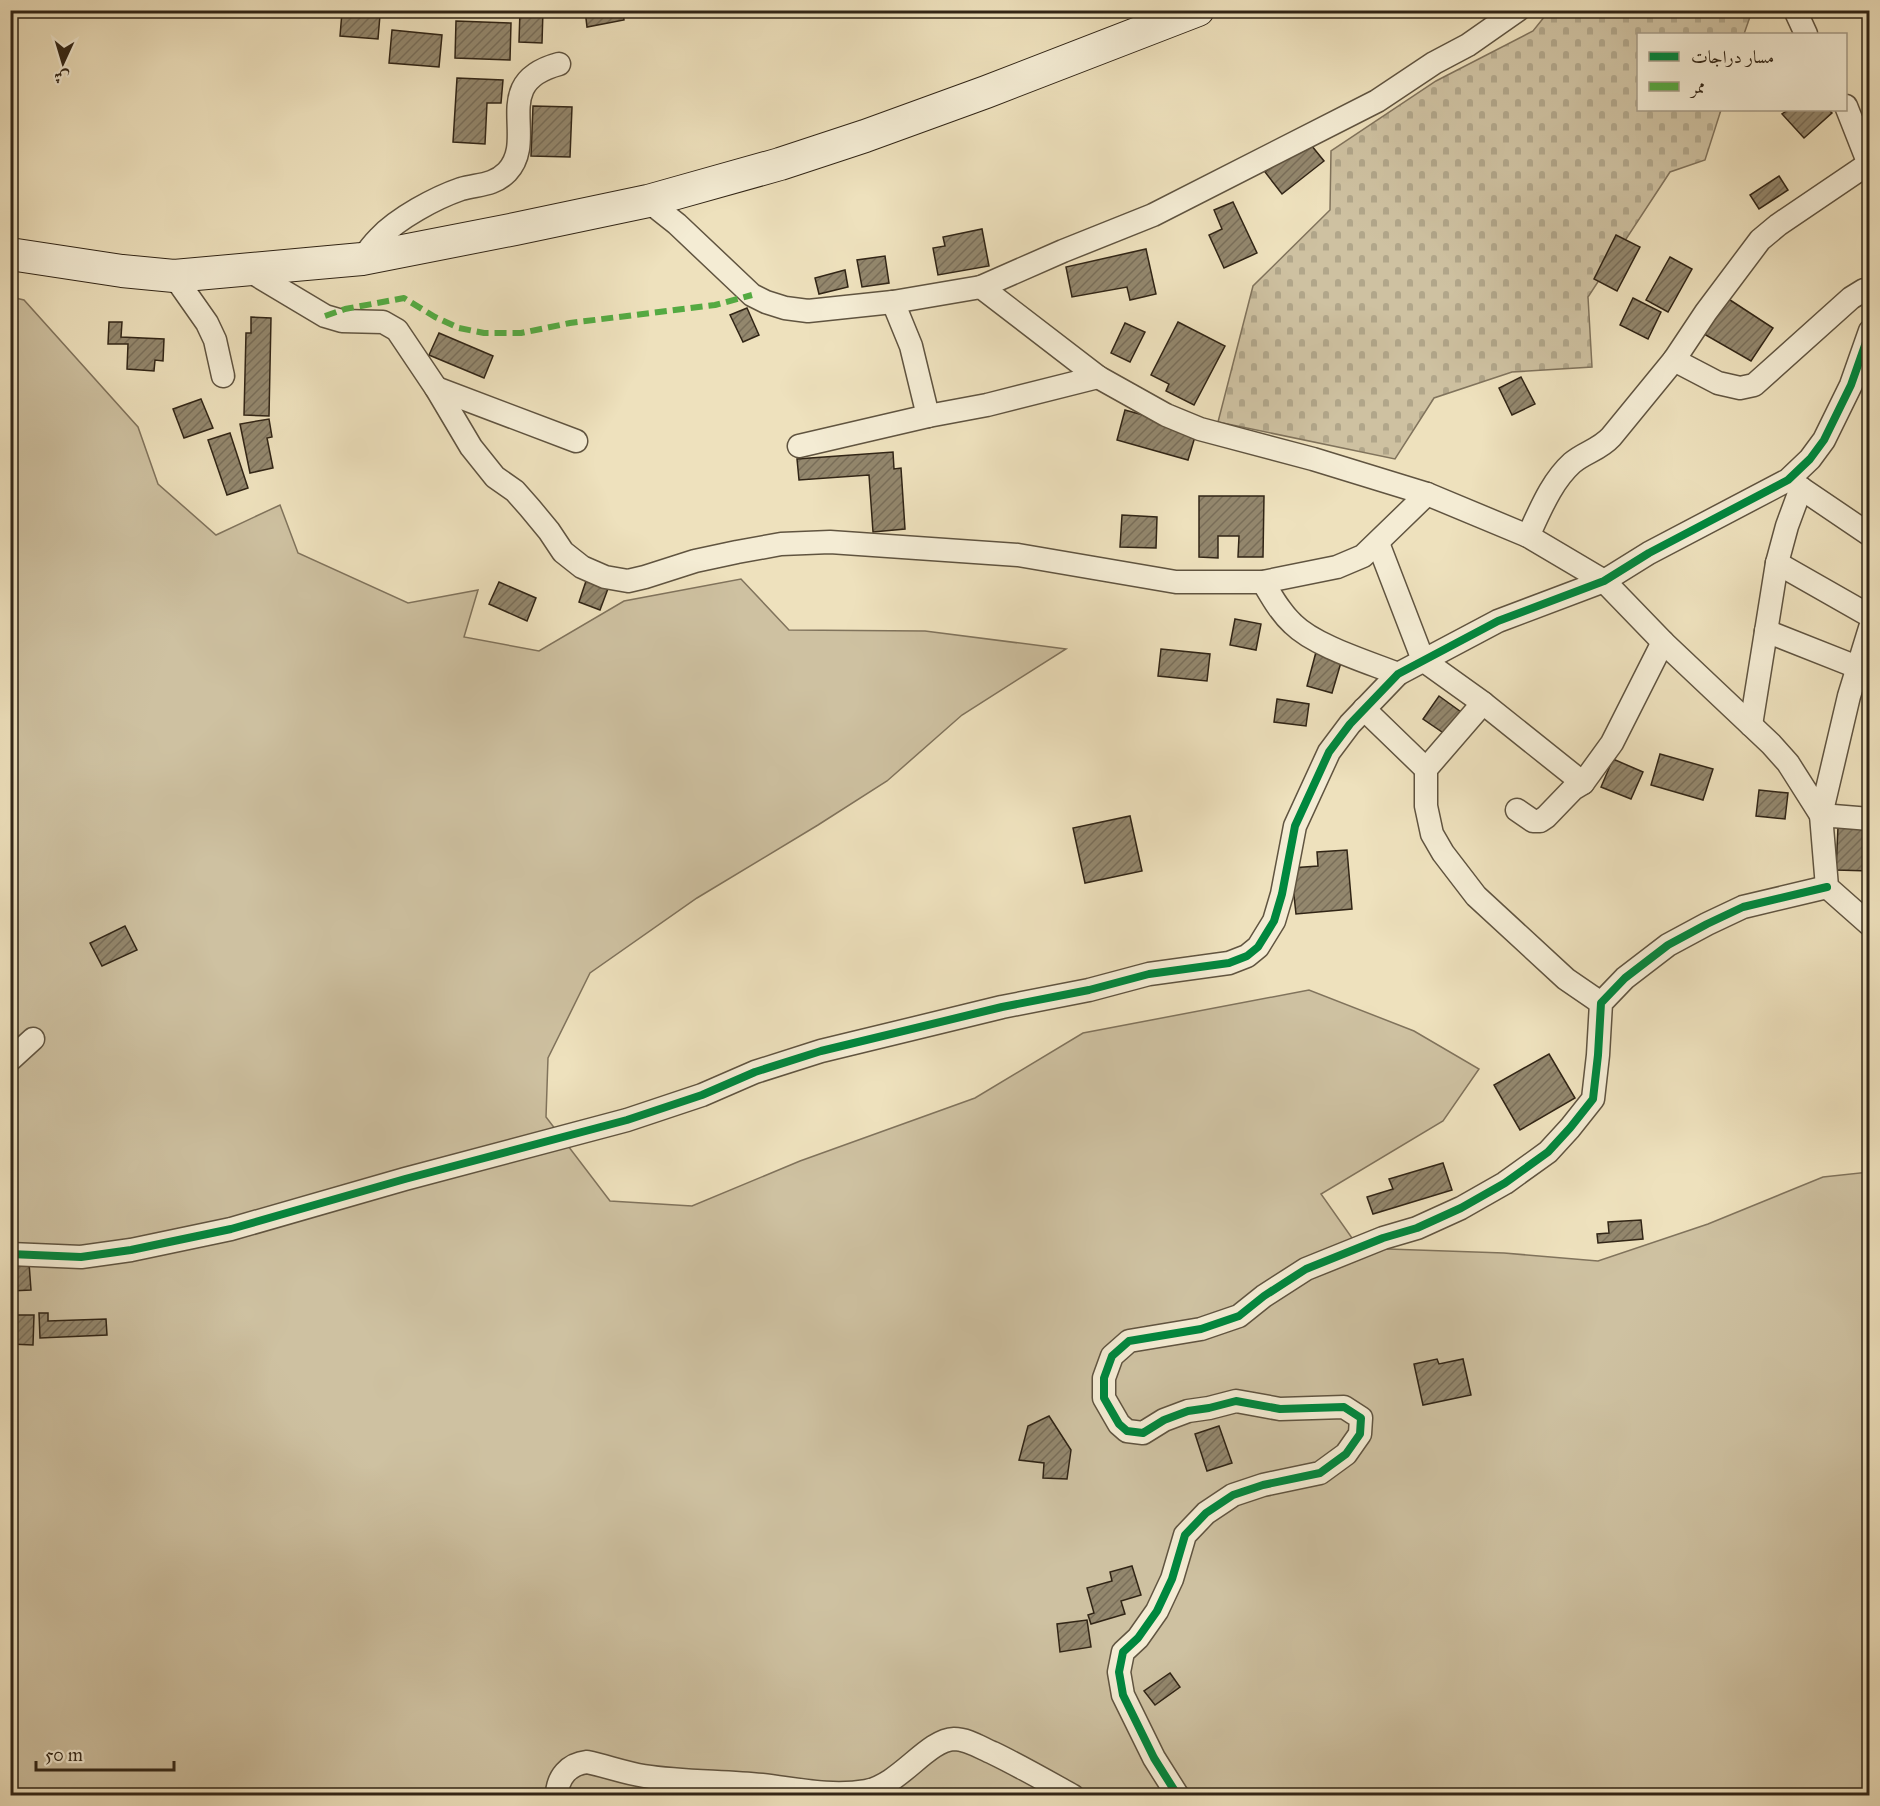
<svg xmlns="http://www.w3.org/2000/svg" width="1880" height="1806" font-family="'IM FELL Great Primer',Amiri,serif">
	<defs>
		<pattern id="cemetery-stones" width="16" height="16" patternUnits="userSpaceOnUse" patternTransform="scale(1.5)"><rect width="16" height="16" fill="#cec1a1"/><path d="M2 7V4a2 2 0 0 1 4 0v3zM10 15v-3a2 2 0 0 1 4 0v3z" fill="#b1a68a"/></pattern>
		<pattern id="building-hatch" width="6" height="6" patternUnits="userSpaceOnUse" patternTransform="scale(1.5)"><rect width="6" height="6" fill="#93876d"/><path d="M-1 1l2-2M0 6l6-6M5 7l2-2" fill="none" stroke="#796e59"/></pattern>
	</defs>
	<rect width="100%" height="100%" fill="#eee1bd"/>
	<filter id="stains"><feTurbulence type="fractalNoise" baseFrequency=".00333" numOctaves="4"/><feColorMatrix values="0 0 0 0 .2 0 0 0 0 .09 0 0 0 0 .02 0 0 0 .5 -.17"/></filter>
	<radialGradient id="worn" r=".72"><stop offset=".6" stop-color="#630" stop-opacity="0"/><stop offset="1" stop-color="#630" stop-opacity=".3"/></radialGradient>
	<polygon fill="#cec1a1" stroke="#80735c" stroke-width="1.5" points="11,297 24,300 138,427 158,484 216,535 280,505 298,553 408,603 478,590 464,637 539,651 624,601 741,579 789,630 925,631 1066,649 962,715 887,781 818,825 697,898 590,973 548,1058 546,1117 610,1201 692,1206 800,1161 975,1098 1083,1033 1309,990 1414,1031 1479,1069 1443,1121 1321,1194 1359,1248 1504,1253 1598,1261 1708,1224 1823,1177 1869,1172 1869,1795 11,1796"/>
	<polygon fill="url(#cemetery-stones)" stroke="#80735c" stroke-width="1.5" points="1549,11 1752,11 1744,34 1638,34 1638,110 1721,110 1705,160 1670,172 1588,297 1592,367 1512,372 1434,398 1395,459 1218,422 1253,286 1330,210 1331,151 1436,81 1533,31"/>
	<g fill="url(#building-hatch)" stroke="#312516" stroke-width="1.5">
		<polygon points="520,10 543,10 542,43 519,42"/>
		<polygon points="585,10 623,10 624,20 587,27"/>
		<polygon points="342,12 380,15 378,39 340,36"/>
		<polygon points="456,21 511,23 510,60 455,58"/>
		<polygon points="392,30 442,35 439,67 389,63"/>
		<polygon points="457,78 503,80 501,103 487,103 485,144 453,142"/>
		<polygon points="533,106 572,107 570,157 531,156"/>
		<polygon points="1788,110 1829,110 1832,113 1804,138 1782,114"/>
		<polygon points="1307,140 1324,161 1282,194 1265,172"/>
		<polygon points="1779,176 1788,190 1759,209 1750,195"/>
		<polygon points="1233,202 1257,253 1224,268 1209,235 1222,229 1214,210"/>
		<polygon points="982,229 989,266 938,275 933,248 945,246 943,237"/>
		<polygon points="1616,235 1640,247 1617,291 1594,279"/>
		<polygon points="1146,249 1156,294 1130,300 1127,287 1072,297 1066,267"/>
		<polygon points="885,256 889,283 862,287 857,260"/>
		<polygon points="1670,257 1692,269 1668,312 1646,300"/>
		<polygon points="845,270 848,287 819,294 815,278"/>
		<polygon points="1633,298 1661,312 1648,339 1620,325"/>
		<polygon points="1727,298 1773,328 1751,361 1704,334"/>
		<polygon points="747,308 759,335 743,342 730,315"/>
		<polygon points="251,317 271,318 269,416 244,415 246,333 251,333"/>
		<polygon points="109,322 122,322 121,337 164,339 163,361 155,360 154,371 127,369 128,344 108,344"/>
		<polygon points="1178,322 1225,346 1194,405 1166,391 1169,384 1151,375"/>
		<polygon points="1125,323 1145,332 1130,362 1111,353"/>
		<polygon points="439,333 493,356 484,378 429,355"/>
		<polygon points="1521,377 1535,404 1512,415 1499,388"/>
		<polygon points="201,399 213,428 184,438 173,409"/>
		<polygon points="1125,410 1197,430 1188,460 1117,440"/>
		<polygon points="269,419 272,437 267,438 273,468 250,473 240,424"/>
		<polygon points="230,433 248,488 227,495 208,440"/>
		<polygon points="893,452 894,469 901,468 905,529 873,532 869,475 799,480 797,459"/>
		<polygon points="1199,496 1264,496 1263,557 1238,557 1239,536 1218,536 1218,558 1199,557"/>
		<polygon points="1122,515 1157,517 1156,548 1120,547"/>
		<polygon points="587,578 609,586 600,610 579,602"/>
		<polygon points="499,582 536,598 527,621 489,604"/>
		<polygon points="1235,619 1261,624 1256,650 1230,645"/>
		<polygon points="1161,649 1210,654 1207,681 1158,676"/>
		<polygon points="1316,652 1342,659 1332,693 1307,686"/>
		<polygon points="1439,696 1461,712 1445,734 1423,719"/>
		<polygon points="1277,699 1309,704 1306,726 1274,722"/>
		<polygon points="1660,754 1713,769 1703,800 1651,785"/>
		<polygon points="1613,759 1643,772 1631,799 1601,787"/>
		<polygon points="1759,790 1788,793 1785,819 1756,816"/>
		<polygon points="1130,816 1142,871 1085,883 1073,828"/>
		<polygon points="1838,827 1870,828 1870,871 1836,870"/>
		<polygon points="1347,850 1352,909 1296,914 1291,868 1318,866 1317,852"/>
		<polygon points="125,926 137,950 102,966 90,943"/>
		<polygon points="1549,1054 1575,1098 1520,1130 1494,1085"/>
		<polygon points="1443,1163 1452,1190 1373,1214 1367,1197 1393,1189 1389,1179"/>
		<polygon points="1641,1220 1643,1239 1598,1243 1597,1234 1609,1233 1608,1222"/>
		<polygon points="29,1263 31,1290 10,1291 10,1264"/>
		<polygon points="39,1313 48,1313 48,1321 106,1319 107,1335 40,1338"/>
		<polygon points="10,1315 34,1315 33,1345 10,1344"/>
		<polygon points="1437,1359 1439,1364 1463,1359 1471,1395 1423,1405 1414,1364"/>
		<polygon points="1049,1416 1071,1450 1067,1479 1043,1478 1044,1463 1019,1460 1028,1426"/>
		<polygon points="1219,1426 1232,1463 1207,1471 1195,1434"/>
		<polygon points="1132,1566 1141,1595 1121,1601 1125,1614 1091,1624 1088,1615 1094,1613 1087,1588 1112,1581 1110,1572"/>
		<polygon points="1087,1620 1091,1647 1060,1652 1057,1624"/>
		<polygon points="1170,1673 1180,1687 1155,1705 1144,1691"/>
	</g>
	<g fill="none" stroke-linecap="round" stroke-linejoin="round">
		<g stroke="#605440" stroke-width="25">
			<g id="street">
				<polyline points="1795,10 1806,34"/>
				<polyline points="1846,106 1870,167"/>
				<polyline points="648,201 677,224 752,295 766,302 785,308 808,311 893,302 981,287 1098,377 1166,415 1200,429 1313,459 1427,494 1528,536 1604,581 1663,642 1771,744 1788,763 1821,815 1849,696 1870,628"/>
				<path d="M362 259C367 252 373 244 379 238 398 218 435 198 461 189 478 184 493 186 507 172 539 138 488 83 559 64"/>
				<polyline points="248,270 325,316 342,321 383,322 397,330 436,388 471,447 495,477 515,491 530,508 549,531 563,552 582,567 605,577 628,581 645,577 695,561 737,552 781,544 830,542 1018,555 1176,582 1263,582 1337,567 1363,556 1427,494"/>
				<polyline points="174,276 207,323 215,340 223,376"/>
				<polyline points="981,287 1063,251 1153,215 1377,101 1434,63 1468,45 1518,10"/>
				<polyline points="893,302 911,346 928,416"/>
				<polyline points="1674,360 1718,383 1740,388 1754,385 1851,298 1864,290 1870,290"/>
				<polyline points="436,388 576,441"/>
				<polyline points="799,446 928,416 987,405 1098,377"/>
				<polyline points="1789,480 1870,535"/>
				<path d="M1528 536C1540 511 1551 482 1572 463 1585 452 1599 450 1611 437L1674 360 1706 312 1760 240 1778 225 1868 164"/>
				<polyline points="1378,543 1423,660 1483,703 1583,783"/>
				<polyline points="1777,563 1870,616"/>
				<path d="M1263 582C1272 597 1280 612 1293 624 1315 646 1368 662 1398 674"/>
				<polyline points="1766,631 1857,667"/>
				<polyline points="1483,703 1426,769 1426,806 1432,834 1443,853 1476,896 1566,979 1601,1003"/>
				<polyline points="1364,709 1426,769"/>
				<polyline points="1751,725 1777,563 1787,526 1801,488"/>
				<polyline points="1517,810 1533,821 1540,821 1546,817 1573,789 1583,783 1612,743 1663,642"/>
				<polyline points="1870,819 1821,815 1827,887 1870,925"/>
				<polyline points="10,1060 33,1039"/>
				<polyline points="10,1254 81,1257 131,1250 231,1229 405,1179 627,1120 702,1095 755,1072 821,1051 1002,1007 1089,990 1149,974 1229,963 1247,956 1258,947 1274,921 1282,894 1295,826 1329,752 1350,724 1398,674 1498,621 1604,581 1649,553 1788,480 1810,459 1824,440 1851,385 1870,331"/>
				<path d="M557 1796C557 1777 569 1764 587 1762 606 1766 625 1773 644 1776 683 1782 723 1781 762 1785 797 1789 831 1797 866 1791 900 1785 927 1740 954 1739 968 1739 981 1748 993 1753 1020 1766 1046 1781 1073 1796"/>
				<polyline points="1178,1796 1154,1758 1123,1695 1119,1672 1123,1652 1138,1638 1157,1611 1172,1579 1185,1535 1206,1513 1233,1495 1263,1485 1320,1473 1346,1454 1360,1434 1361,1418 1344,1407 1280,1409 1236,1401 1209,1408 1188,1411 1164,1420 1143,1433 1127,1431 1119,1424 1104,1398 1104,1378 1112,1356 1129,1341 1201,1329 1239,1316 1264,1296 1306,1269 1383,1238 1417,1228 1461,1208 1505,1183 1548,1152 1570,1128 1593,1099 1598,1055 1601,1003 1625,978 1668,945 1707,924 1743,907 1827,887"/>
			</g>
		</g>
		<g stroke="#312516" stroke-width="34">
			<polyline id="secondary" points="10,254 122,271 174,276 362,259 515,229 648,201 780,164 865,136 986,92 1198,10"/>
		</g>
		<use href="#street" stroke="#f4ecd4" stroke-width="22"/>
		<use href="#secondary" stroke="#f4ecd4" stroke-width="32"/>
		<polyline stroke="#54aa42" stroke-width="6" stroke-dasharray="12 6" stroke-linecap="butt" points="325,316 345,309 404,298 435,317 459,328 484,333 521,333 570,323 715,305 752,295"/>
		<g stroke="#f4ecd4" stroke-width="11">
			<g id="cycleway">
				<polyline points="10,1254 81,1257 131,1250 231,1229 405,1179 627,1120 702,1095 755,1072 821,1051 1002,1007 1089,990 1149,974 1229,963 1247,956 1258,947 1274,921 1282,894 1295,826 1329,752 1350,724 1398,674 1498,621 1604,581 1649,553 1788,480 1810,459 1824,440 1851,385 1870,331"/>
				<polyline points="1178,1796 1154,1758 1123,1695 1119,1672 1123,1652 1138,1638 1157,1611 1172,1579 1185,1535 1206,1513 1233,1495 1263,1485 1320,1473 1346,1454 1360,1434 1361,1418 1344,1407 1280,1409 1236,1401 1209,1408 1188,1411 1164,1420 1143,1433 1127,1431 1119,1424 1104,1398 1104,1378 1112,1356 1129,1341 1201,1329 1239,1316 1264,1296 1306,1269 1383,1238 1417,1228 1461,1208 1505,1183 1548,1152 1570,1128 1593,1099 1598,1055 1601,1003 1625,978 1668,945 1707,924 1743,907 1827,887"/>
			</g>
		</g>
		<use href="#cycleway" stroke="#00873e" stroke-width="8"/>
	</g>
	<rect width="1880" height="1806" fill="none" stroke="#eee1bd" stroke-width="36"/>
	<rect x="12" y="12" width="1856" height="1782" fill="none" stroke="#312516" stroke-width="3"/>
	<rect x="18" y="18" width="1844" height="1770" fill="none" stroke="#312516" stroke-width="1.5"/>
	<rect x="1637" y="33" width="210" height="78" fill="#f4ecd4" stroke="#a69c88" stroke-width="1.5"/>
	<rect x="1649" y="52" width="30" height="9" fill="#00873e" stroke="#a69c88" stroke-width="1.5"/>
	<text x="1691" y="63" font-size="18" fill="#312516">مسار دراجات</text>
	<rect x="1649" y="82" width="30" height="9" fill="#54aa42" stroke="#a69c88" stroke-width="1.5"/>
	<text x="1691" y="93" font-size="18" fill="#312516">ممر</text>
	<g transform="translate(63 63) rotate(184)" stroke="#f4ecd4" stroke-width="4.5" paint-order="stroke">
	<path d="M0-4.5L10 22L0 15L-10 22Z" fill="#312516"/>
	<text y="-9" font-size="16" font-weight="bold" text-anchor="middle" fill="#312516">ش</text>
	</g>
	<path d="M36 1761v9h138v-9" fill="none" stroke="#312516" stroke-width="3"/>
	<text x="45" y="1761" font-size="18" fill="#312516" stroke="#f4ecd4" stroke-width="4.5" paint-order="stroke">50 m</text>
	<rect width="100%" height="100%" filter="url(#stains)"/>
	<rect width="100%" height="100%" fill="url(#worn)"/>
</svg>
